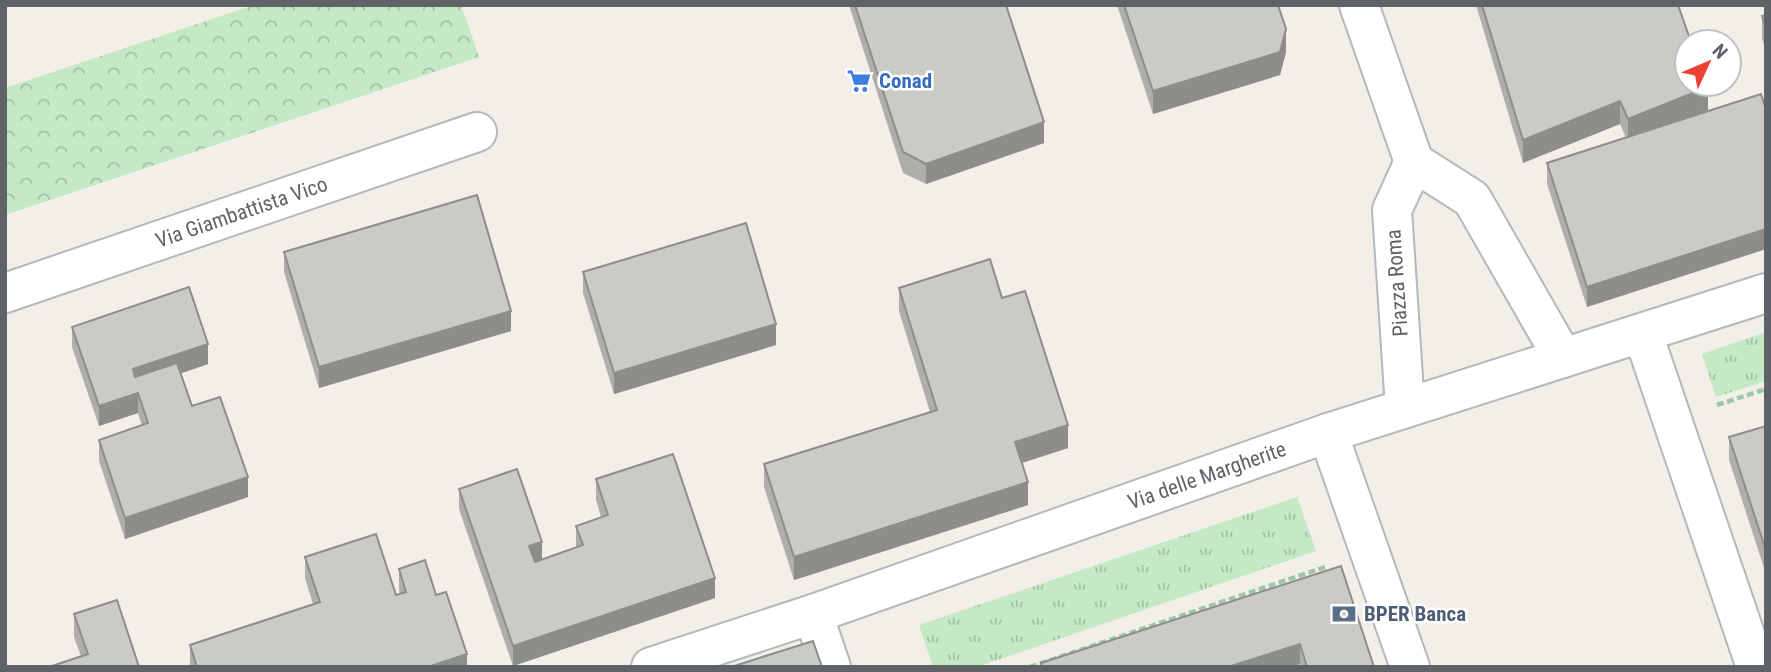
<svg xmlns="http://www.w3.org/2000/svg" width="1771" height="672" font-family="'Roboto Condensed',sans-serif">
	<defs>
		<pattern id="grass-tufts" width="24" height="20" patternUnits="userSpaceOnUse" patternTransform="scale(1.75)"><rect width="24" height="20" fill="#c5e8c5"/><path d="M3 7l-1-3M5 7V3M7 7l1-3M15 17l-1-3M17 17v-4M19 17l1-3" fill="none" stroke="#a3c0a4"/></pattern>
		<pattern id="park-crowns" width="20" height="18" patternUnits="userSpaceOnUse" patternTransform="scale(1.75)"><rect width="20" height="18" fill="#c5e8c5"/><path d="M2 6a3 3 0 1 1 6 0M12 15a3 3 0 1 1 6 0" fill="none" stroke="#a3c0a4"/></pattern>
	</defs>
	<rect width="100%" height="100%" fill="#f1efe8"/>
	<g fill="url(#grass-tufts)">
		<polygon points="1766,332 1766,381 1716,397 1702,354"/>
		<polygon points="1297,497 1316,551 977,667 933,667 919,625"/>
	</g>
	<polygon fill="url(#park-crowns)" points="254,5 461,5 479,57 5,215 5,88"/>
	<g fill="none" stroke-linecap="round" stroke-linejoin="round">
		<g stroke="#b5b8bc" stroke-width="42">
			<g id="street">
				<polyline points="1359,5 1414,162"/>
				<polyline points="1414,162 1472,199 1563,358"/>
				<path id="s1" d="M5 293 477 132"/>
				<polyline points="1643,334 1756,667"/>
				<polyline points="1405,408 1392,210 1414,162"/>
				<polyline points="1328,433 1410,667"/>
				<polyline points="813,614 831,667"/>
				<path id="s2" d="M651 667 813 614 1328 433 1766 293"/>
			</g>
		</g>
		<g stroke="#9cc7a9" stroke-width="4.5" stroke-dasharray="7 3.5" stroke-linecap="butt">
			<polyline points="1717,405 1766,389"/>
			<polyline points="1030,667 1328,566"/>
		</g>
		<use href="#street" stroke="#fff" stroke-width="38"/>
	</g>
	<g fill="#afaea9">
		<polygon points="849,5 1006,5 1044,143 926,184 903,173"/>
		<polygon points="1117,5 1278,5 1286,52 1280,75 1153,114"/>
		<polygon points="1476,5 1678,5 1708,110 1692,116 1766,110 1766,249 1587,307 1547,184 1547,163 1626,138 1620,124 1523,163"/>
		<polygon points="1766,15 1766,51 1762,39 1762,16"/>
		<polygon points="284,252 511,331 319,388 284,272"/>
		<polygon points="583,272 776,345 614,394 583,293"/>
		<polygon points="899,288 1002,298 1068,448 1022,463 1028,505 794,580 764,487 764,464 930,412 899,311"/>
		<polygon points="72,327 208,364 181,373 192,406 248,497 125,539 99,461 99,440 142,426 138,413 99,426 72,347"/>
		<polygon points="1766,426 1766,574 1729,460 1729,437"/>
		<polygon points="596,479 715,598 513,666 459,509 459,489 542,559 576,548 576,526 601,517 596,500"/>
		<polygon points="305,557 396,595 400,594 399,590 399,569 436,595 467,667 190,667 190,645 313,604 305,578"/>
		<polygon points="1341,566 1374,667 1300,667 1300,664 1292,667 1041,667 1041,663"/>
		<polygon points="74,614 139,667 81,656 74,637"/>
	</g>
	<g fill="#8f8d8a">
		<polygon points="1286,29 1286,52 1280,75 1153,114 1153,91"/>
		<polygon points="1708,87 1708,110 1628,142 1628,119"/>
		<polygon points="1620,101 1620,124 1523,163 1523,140"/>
		<polygon points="1044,122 1044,143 926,184 926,164"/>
		<polygon points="1766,229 1766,249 1587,307 1587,287"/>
		<polygon points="511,311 511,331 319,388 319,367"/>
		<polygon points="776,324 776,345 614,394 614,373"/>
		<polygon points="208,344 208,364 133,390 133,369"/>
		<polygon points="138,393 138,413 99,426 99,406"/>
		<polygon points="1068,425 1068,448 1015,465 1015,442"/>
		<polygon points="248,477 248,497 125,539 125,518"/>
		<polygon points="1028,482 1028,505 794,580 794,557"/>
		<polygon points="542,542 542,562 529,566 529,546"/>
		<polygon points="715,578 715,598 513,666 513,646"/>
		<polygon points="1300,644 1300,664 1292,667 1228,667"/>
		<polygon points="467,654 467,667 428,667"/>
	</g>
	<g fill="#cccac5" stroke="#8f8d8a" stroke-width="2">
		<polygon points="855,5 1006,5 1044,122 926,164 903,152"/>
		<polygon points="1124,5 1278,5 1286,29 1280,52 1153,91"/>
		<polygon points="1482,5 1678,5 1691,42 1687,42 1687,84 1707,84 1708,87 1628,119 1620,101 1523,140"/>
		<polygon points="1766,15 1766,28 1762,16"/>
		<polygon points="1761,94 1766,110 1766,229 1587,287 1547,163"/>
		<polygon points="477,195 511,311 319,367 284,252"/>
		<polygon points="746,223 776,324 614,373 583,272"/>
		<polygon points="990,259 1002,298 1025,291 1068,425 1015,442 1028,482 794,557 764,464 937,410 899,288"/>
		<polygon points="189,287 208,344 133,369 135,377 177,363 192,406 220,397 248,477 125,518 99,440 148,423 138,393 99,406 72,327"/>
		<polygon points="1766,426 1766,551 1729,437"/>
		<polygon points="673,454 715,578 513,646 459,489 517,469 542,542 529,546 535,562 583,545 576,526 608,515 596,479"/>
		<polygon points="376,534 396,595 406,592 399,569 425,560 436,595 446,592 467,654 428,667 197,667 190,645 320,602 305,557"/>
		<polygon points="1341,566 1374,667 1307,667 1300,644 1228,667 1042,667 1041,663"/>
		<polygon points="117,600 139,667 49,667 88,654 74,614"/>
		<polygon points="813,641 822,667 731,667"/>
	</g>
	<defs>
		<g id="supermarket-bare" transform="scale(1.89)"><path d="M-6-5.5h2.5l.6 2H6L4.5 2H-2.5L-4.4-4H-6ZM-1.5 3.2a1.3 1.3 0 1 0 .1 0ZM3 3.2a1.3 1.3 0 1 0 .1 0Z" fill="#3f7fe0" stroke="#fff" stroke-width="2.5" paint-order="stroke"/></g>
		<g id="bank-bare" transform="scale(1.89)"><path d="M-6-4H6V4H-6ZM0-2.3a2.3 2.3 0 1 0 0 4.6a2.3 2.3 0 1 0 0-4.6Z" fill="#5c6f8a" stroke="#fff" stroke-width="2.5" paint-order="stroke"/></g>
	</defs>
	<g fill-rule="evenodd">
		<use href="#supermarket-bare" x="859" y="81"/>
		<use href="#bank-bare" x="1344" y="614"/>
	</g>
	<g text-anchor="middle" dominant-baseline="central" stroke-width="5" stroke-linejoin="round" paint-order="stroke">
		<g font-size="21" font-weight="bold" fill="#366cbe" stroke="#fff" text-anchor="start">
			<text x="879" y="81">Conad</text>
		</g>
		<g font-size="21" fill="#5f6368" stroke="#fff">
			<text stroke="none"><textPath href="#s1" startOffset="250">Via Giambattista Vico</textPath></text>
			<text transform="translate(1397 283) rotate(-94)">Piazza Roma</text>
			<text stroke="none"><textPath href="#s2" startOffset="588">Via delle Margherite</textPath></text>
		</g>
		<g font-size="21" font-weight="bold" fill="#4e5e75" stroke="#fff" text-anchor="start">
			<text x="1364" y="614">BPER Banca</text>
		</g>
	</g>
	<rect width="1771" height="672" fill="none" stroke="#5f6368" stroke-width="14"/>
	<g transform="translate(1708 63) rotate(46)"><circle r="33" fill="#ffffff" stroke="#bfc1c3" stroke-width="2"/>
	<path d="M0-5L12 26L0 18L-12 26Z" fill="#ea4335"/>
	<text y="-10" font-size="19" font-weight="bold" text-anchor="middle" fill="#5f6368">N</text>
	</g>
</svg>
